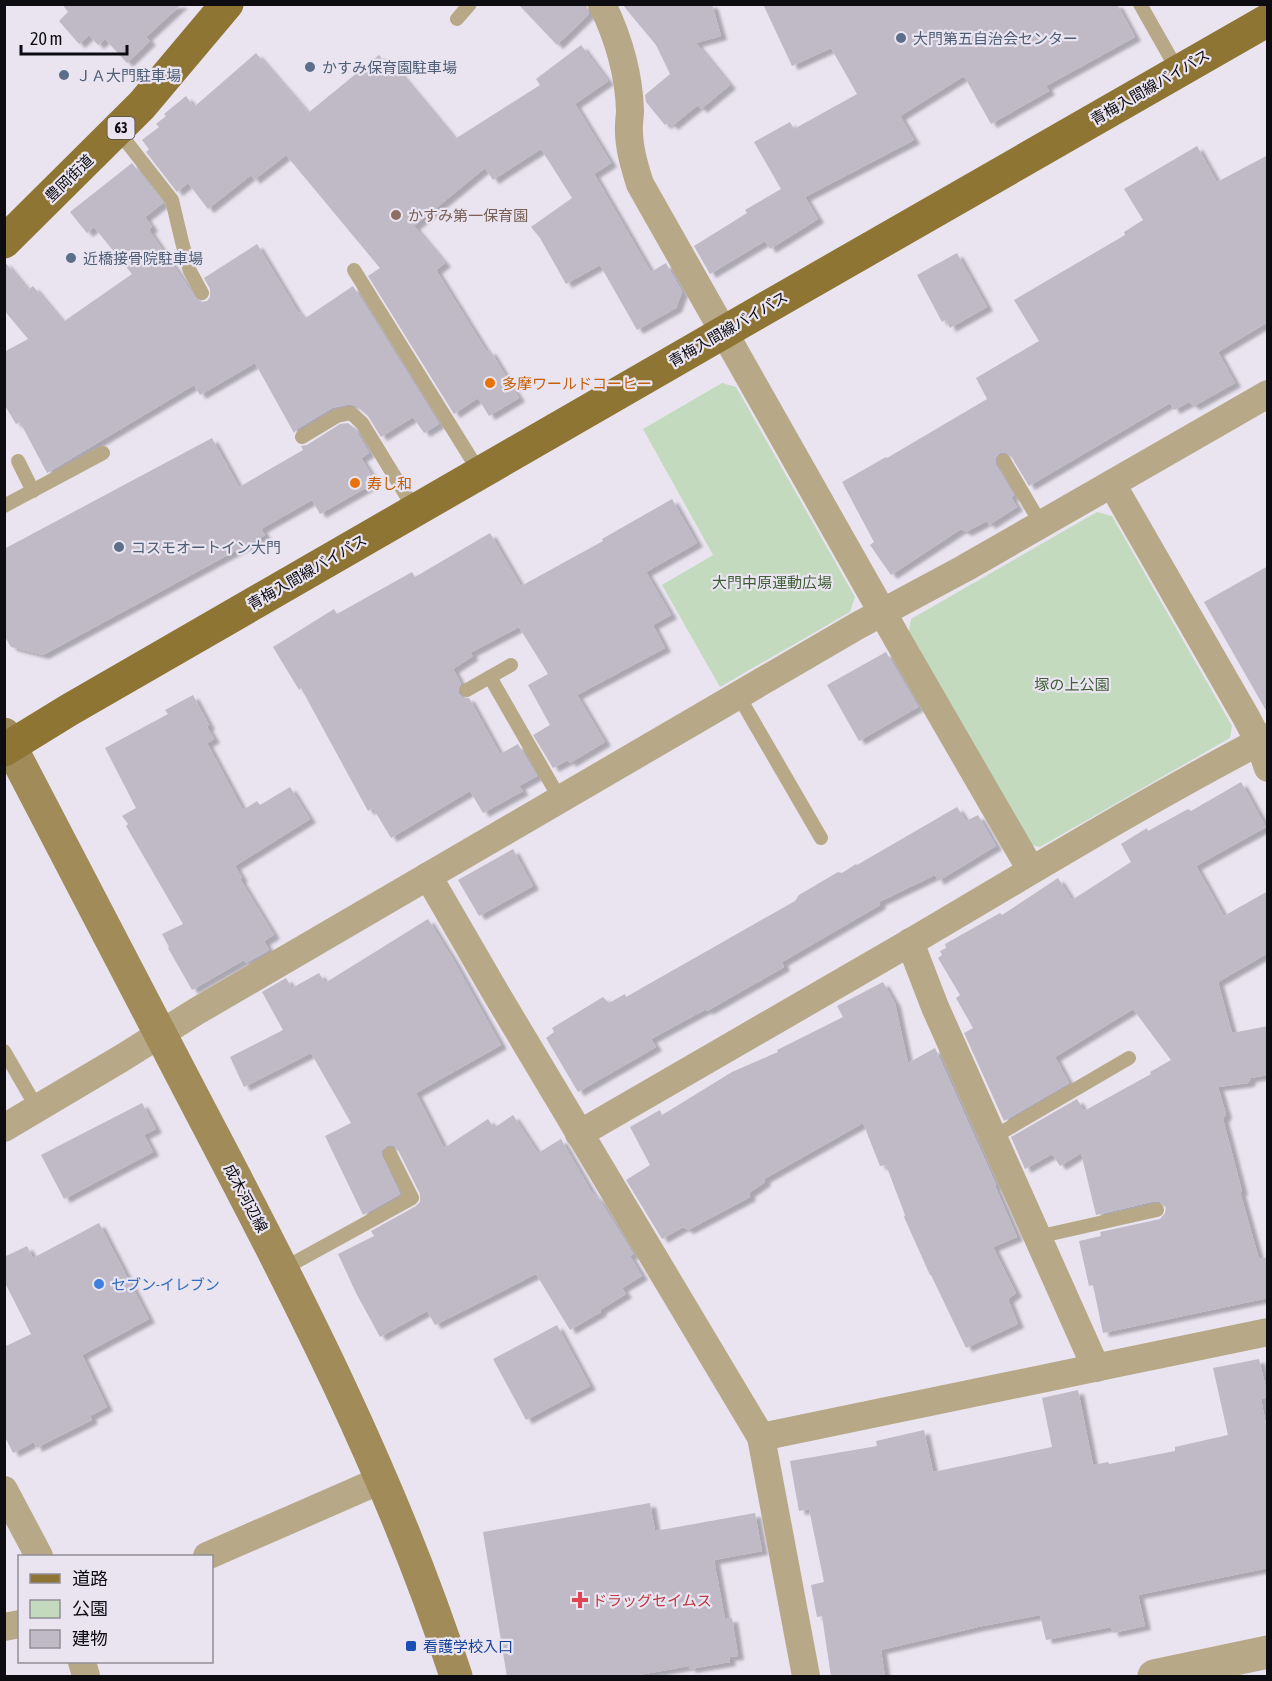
<svg xmlns="http://www.w3.org/2000/svg" width="1272" height="1681" font-family="'Asap Condensed','Noto Sans JP',sans-serif">
	<defs>
		<filter id="shadow"><feDropShadow dx="6" dy="4" stdDeviation="1.5" flood-color="#0004"/></filter>
	</defs>
	<rect width="100%" height="100%" fill="#e9e4f0"/>
	<g fill="#c4dabf">
		<polygon points="722,383 736,387 855,597 850,612 720,687 662,585 713,555 643,429"/>
		<polygon points="1097,512 1112,516 1232,726 1230,738 1040,847 1028,844 908,635 911,619"/>
	</g>
	<g fill="#bfbac6" filter="url(#shadow)">
		<polygon points="62,4 182,4 146,37 150,41 127,63 105,39 98,45 89,35 79,44 59,21 68,12"/>
		<polygon points="518,4 586,4 589,14 557,45"/>
		<polygon points="622,4 712,4 721,36 696,43 730,85 701,109 698,105 672,126 669,122 665,125 646,102 645,95 670,74 656,45"/>
		<polygon points="763,4 1117,4 1135,37 1046,86 1049,91 991,124 964,76 900,116 914,140 805,197 818,219 770,249 765,241 710,274 694,246 747,213 745,210 781,189 754,142 790,122 794,129 857,94 831,48 792,66"/>
		<polygon points="581,45 608,81 575,104 611,163 594,174 651,272 666,263 682,292 676,308 637,330 600,265 566,284 540,238 531,227 572,198 541,149 493,180 485,168 414,226 445,263 436,270 487,352 490,350 519,398 489,416 478,398 454,414 368,276 380,268 286,155 254,180 251,175 208,209 188,183 177,192 146,152 149,149 142,140 159,127 156,124 166,116 164,114 186,96 194,107 256,53 308,113 379,55 386,64 390,61 455,139 540,85 536,79"/>
		<polygon points="1197,146 1217,182 1268,155 1268,322 1218,352 1235,383 1194,406 1189,402 1174,410 1170,403 1029,486 1011,456 1005,452 1000,453 996,457 996,465 1014,495 1011,497 1017,507 989,525 987,521 966,532 961,529 891,575 870,545 874,542 842,482 886,457 887,458 987,399 976,378 1039,341 1014,300 1125,235 1124,232 1143,220 1124,189"/>
		<polygon points="132,163 163,203 145,217 152,227 149,230 197,300 202,302 207,301 210,297 210,289 204,278 257,244 298,312 299,312 304,319 353,286 439,424 424,433 413,417 381,437 368,416 357,406 350,404 332,408 297,429 294,433 255,363 200,395 194,385 47,473 20,422 16,424 4,404 4,352 28,339 4,310 4,261 28,290 33,286 63,322 132,274 94,227 87,233 70,212"/>
		<polygon points="957,253 987,307 950,328 946,319 942,322 917,275"/>
		<polygon points="348,423 355,429 369,453 361,458 376,482 320,514 312,500 261,529 265,535 43,655 11,647 4,635 4,549 212,438 239,487 303,450 301,446 307,445 340,424"/>
		<polygon points="672,499 697,543 646,572 671,615 653,625 665,648 577,695 605,742 570,763 568,760 553,768 533,735 550,725 528,685 548,674 519,627 470,653 473,656 453,669 461,684 458,689 459,694 463,698 469,698 500,754 518,744 537,776 519,786 523,791 483,813 470,791 391,838 373,808 368,811 301,688 299,690 273,647 334,609 337,614 412,572 415,577 490,533 521,586 603,541 602,539"/>
		<polygon points="1268,566 1268,714 1204,602"/>
		<polygon points="886,652 918,707 859,741 827,685"/>
		<polygon points="193,695 209,725 207,727 214,739 207,743 243,810 257,801 260,805 290,787 310,819 235,866 242,878 240,879 274,935 264,941 269,950 246,963 244,960 192,990 168,948 169,947 162,934 183,924 126,826 128,824 122,816 136,808 105,748 168,714 165,710"/>
		<polygon points="1241,782 1266,827 1196,866 1224,916 1268,891 1268,953 1218,982 1232,1033 1268,1026 1268,1075 1251,1078 1248,1083 1218,1087 1226,1114 1223,1119 1242,1191 1240,1192 1259,1259 1268,1257 1268,1298 1103,1333 1093,1285 1089,1286 1079,1241 1101,1236 1100,1232 1160,1219 1165,1213 1166,1207 1160,1202 1155,1201 1096,1215 1081,1153 1060,1166 1052,1154 1025,1169 1011,1137 1077,1099 1084,1111 1151,1074 1150,1072 1171,1060 1133,1009 1055,1057 1069,1083 1004,1121 964,1033 973,1028 956,998 960,995 938,958 942,955 940,951 946,948 945,944 1000,913 1002,915 1058,878 1072,900 1131,862 1121,844 1147,828 1148,831 1188,809 1191,811"/>
		<polygon points="957,807 966,821 978,815 996,846 938,881 935,875 879,902 880,905 782,962 784,967 707,1011 706,1009 651,1039 656,1047 578,1092 546,1038 554,1032 552,1028 603,997 609,1003 625,994 626,997 795,901 799,895 838,872 842,873 856,864 857,865"/>
		<polygon points="513,849 533,886 479,916 458,880"/>
		<polygon points="428,919 454,961 501,1045 416,1093 444,1148 488,1119 494,1128 513,1115 538,1153 561,1139 591,1191 597,1198 598,1197 633,1254 630,1256 642,1276 622,1288 626,1294 600,1310 601,1312 570,1330 536,1274 435,1325 427,1311 380,1337 356,1293 338,1254 374,1236 371,1231 416,1206 420,1202 420,1194 398,1150 394,1146 387,1146 382,1150 381,1154 400,1194 363,1215 325,1136 351,1123 311,1053 244,1087 230,1057 283,1030 262,992 286,978 292,988 319,973 325,983"/>
		<polygon points="883,982 895,1003 908,1063 935,1048 996,1185 995,1186 1017,1237 993,1247 1016,1293 1008,1299 1018,1324 966,1348 931,1275 930,1275 904,1217 905,1215 886,1165 880,1166 863,1123 764,1179 765,1182 749,1193 750,1197 688,1230 683,1227 662,1239 626,1180 650,1165 630,1127 660,1110 662,1115 732,1072 778,1052 777,1050 843,1017 837,1006"/>
		<polygon points="142,1103 156,1129 144,1135 153,1152 64,1199 41,1155"/>
		<polygon points="99,1223 149,1319 82,1355 107,1407 90,1416 92,1420 36,1448 34,1442 13,1453 4,1435 4,1347 31,1334 4,1281 4,1257 27,1246 33,1258"/>
		<polygon points="557,1325 590,1386 526,1420 493,1359"/>
		<polygon points="1259,1359 1268,1397 1261,1399 1268,1435 1268,1568 1138,1595 1145,1626 1113,1633 1111,1627 1046,1640 1040,1615 978,1627 881,1650 885,1677 831,1677 822,1616 817,1617 811,1585 824,1582 809,1509 799,1511 790,1461 877,1446 876,1441 924,1430 933,1472 1052,1447 1042,1398 1078,1390 1093,1465 1108,1462 1109,1464 1175,1451 1175,1447 1228,1435 1213,1368"/>
		<polygon points="650,1503 655,1531 755,1513 762,1551 714,1560 725,1619 732,1618 738,1656 729,1657 730,1662 690,1669 689,1666 628,1677 507,1677 483,1532"/>
	</g>
	<g fill="none" stroke-linecap="round" stroke-linejoin="round">
		<g stroke="#b7a988" stroke-width="14">
			<polyline points="1140,4 1178,71"/>
			<polyline points="457,19 470,4"/>
			<polyline points="118,131 172,200 182,242 190,271 202,293"/>
			<polyline points="354,270 480,473"/>
			<polyline points="302,437 337,416 351,413 362,423 415,510"/>
			<polyline points="18,461 33,491"/>
			<polyline points="1004,461 1041,524"/>
			<polyline points="4,506 103,453"/>
			<polyline points="490,677 560,799"/>
			<polyline points="467,690 511,665"/>
			<polyline points="738,695 821,838"/>
			<polyline points="4,1051 37,1108"/>
			<polyline points="992,1138 1129,1058"/>
			<polyline points="1037,1237 1157,1210"/>
			<polyline points="283,1269 412,1198 390,1154"/>
		</g>
		<g stroke="#b7a988" stroke-width="28">
			<path d="M602 4C618 37 629 75 630 111 630 116 629 120 629 125 628 145 634 165 640 184L898 640 1031 870"/>
			<polyline points="1112,484 1246,717 1259,742 1268,768"/>
			<polyline points="428,876 497,995 761,1437 806,1676"/>
			<polyline points="910,942 935,1007 1096,1368"/>
			<polyline points="4,1128 122,1058 197,1011 857,626 965,568 1268,394"/>
			<path d="M579 1134C689 1070 799 1007 909 943 1028 873 1145 801 1268 737"/>
			<polyline points="761,1437 1268,1332"/>
			<polyline points="4,1490 39,1556"/>
			<polyline points="207,1556 381,1480"/>
			<polyline points="4,1627 20,1624"/>
			<polyline points="82,1662 86,1676"/>
		</g>
		<polyline stroke="#b7a988" stroke-width="33" points="1154,1676 1268,1652"/>
		<path stroke="#a08b59" stroke-width="33" d="M4 734C69 860 135 986 201 1112 297 1294 392 1479 456 1676"/>
		<g stroke="#8f7533" stroke-width="33">
			<polyline points="4,242 142,105 227,4"/>
			<polyline points="4,750 69,710 752,316 1268,20"/>
		</g>
	</g>
	<g fill="#5c6f8a" stroke="#e9e4f0" stroke-width="2">
		<circle cx="901" cy="38" r="6"/>
		<circle cx="310" cy="67" r="6"/>
		<circle cx="64" cy="75" r="6"/>
		<circle cx="71" cy="258" r="6"/>
		<circle cx="119" cy="547" r="6"/>
	</g>
	<circle fill="#8d6e63" stroke="#e9e4f0" stroke-width="2" cx="396" cy="215" r="6"/>
	<g fill="#e8710a" stroke="#e9e4f0" stroke-width="2">
		<circle cx="490" cy="383" r="6"/>
		<circle cx="355" cy="483" r="6"/>
	</g>
	<circle fill="#3f7fe0" stroke="#e9e4f0" stroke-width="2" cx="99" cy="1284" r="6"/>
	<path fill="#e0444e" stroke="#e9e4f0" stroke-width="2" d="M577 1591h6v6h6v6h-6v6h-6v-6h-6v-6h6z"/>
	<rect fill="#1a4fb4" stroke="#e9e4f0" stroke-width="2" x="405" y="1640" width="12" height="12" rx="3"/>
	<g text-anchor="middle" dominant-baseline="central" stroke-width="4.5" stroke-linejoin="round" paint-order="stroke">
		<rect fill="#e9e4f0" stroke="#4f4d53" stroke-width="1.5" x="107.5" y="117" width="27" height="22" rx="4.5"/>
		<g font-size="14" font-weight="bold" fill="#0d0c10">
			<text x="121" y="128">63</text>
		</g>
		<g font-size="15" fill="#4e5e75" stroke="#e9e4f0" text-anchor="start">
			<text x="913" y="38">大門第五自治会センター</text>
			<text x="322" y="67">かすみ保育園駐車場</text>
			<text x="76" y="75">ＪＡ大門駐車場</text>
			<text x="83" y="258">近橋接骨院駐車場</text>
			<text x="131" y="547">コスモオートイン大門</text>
		</g>
		<g font-size="15" fill="#0d0c10" stroke="#e9e4f0">
			<text transform="translate(1150 87) rotate(-30)">青梅入間線バイパス</text>
			<text transform="translate(69 178) rotate(-44)">豊岡街道</text>
			<text transform="translate(728 329) rotate(-30)">青梅入間線バイパス</text>
			<text transform="translate(307 572) rotate(-30)">青梅入間線バイパス</text>
			<text transform="translate(246 1198) rotate(62)">成木河辺線</text>
		</g>
		<g font-size="15" fill="#785e54" stroke="#e9e4f0" text-anchor="start">
			<text x="408" y="215">かすみ第一保育園</text>
		</g>
		<g font-size="15" fill="#c56008" stroke="#e9e4f0" text-anchor="start">
			<text x="502" y="383">多摩ワールドコーヒー</text>
			<text x="367" y="483">寿し和</text>
		</g>
		<g font-size="15" fill="#3e5f36" stroke="#e9e4f0">
			<text x="772" y="582">大門中原運動広場</text>
			<text x="1072" y="684">塚の上公園</text>
		</g>
		<g font-size="15" fill="#366cbe" stroke="#e9e4f0" text-anchor="start">
			<text x="111" y="1284">セブン-イレブン</text>
		</g>
		<g font-size="15" fill="#be3a42" stroke="#e9e4f0" text-anchor="start">
			<text x="592" y="1600">ドラッグセイムス</text>
		</g>
		<g font-size="15" fill="#164399" stroke="#e9e4f0" text-anchor="start">
			<text x="423" y="1646">看護学校入口</text>
		</g>
	</g>
	<rect width="1272" height="1681" fill="none" stroke="#0d0c10" stroke-width="12"/>
	<rect x="18" y="1555" width="195" height="108" fill="#e9e4f0" stroke="#918e96" stroke-width="1.5"/>
	<rect x="30" y="1574" width="30" height="9" fill="#8f7533" stroke="#918e96" stroke-width="1.5"/>
	<text x="72" y="1585" font-size="18" fill="#0d0c10">道路</text>
	<rect x="30" y="1600" width="30" height="18" fill="#c4dabf" stroke="#918e96" stroke-width="1.5"/>
	<text x="72" y="1615" font-size="18" fill="#0d0c10">公園</text>
	<rect x="30" y="1630" width="30" height="18" fill="#bfbac6" stroke="#918e96" stroke-width="1.5"/>
	<text x="72" y="1645" font-size="18" fill="#0d0c10">建物</text>
	<path d="M21 45v9h106v-9" fill="none" stroke="#0d0c10" stroke-width="3"/>
	<text x="30" y="45" font-size="18" fill="#0d0c10" stroke="#e9e4f0" stroke-width="4.5" paint-order="stroke">20 m</text>
</svg>
